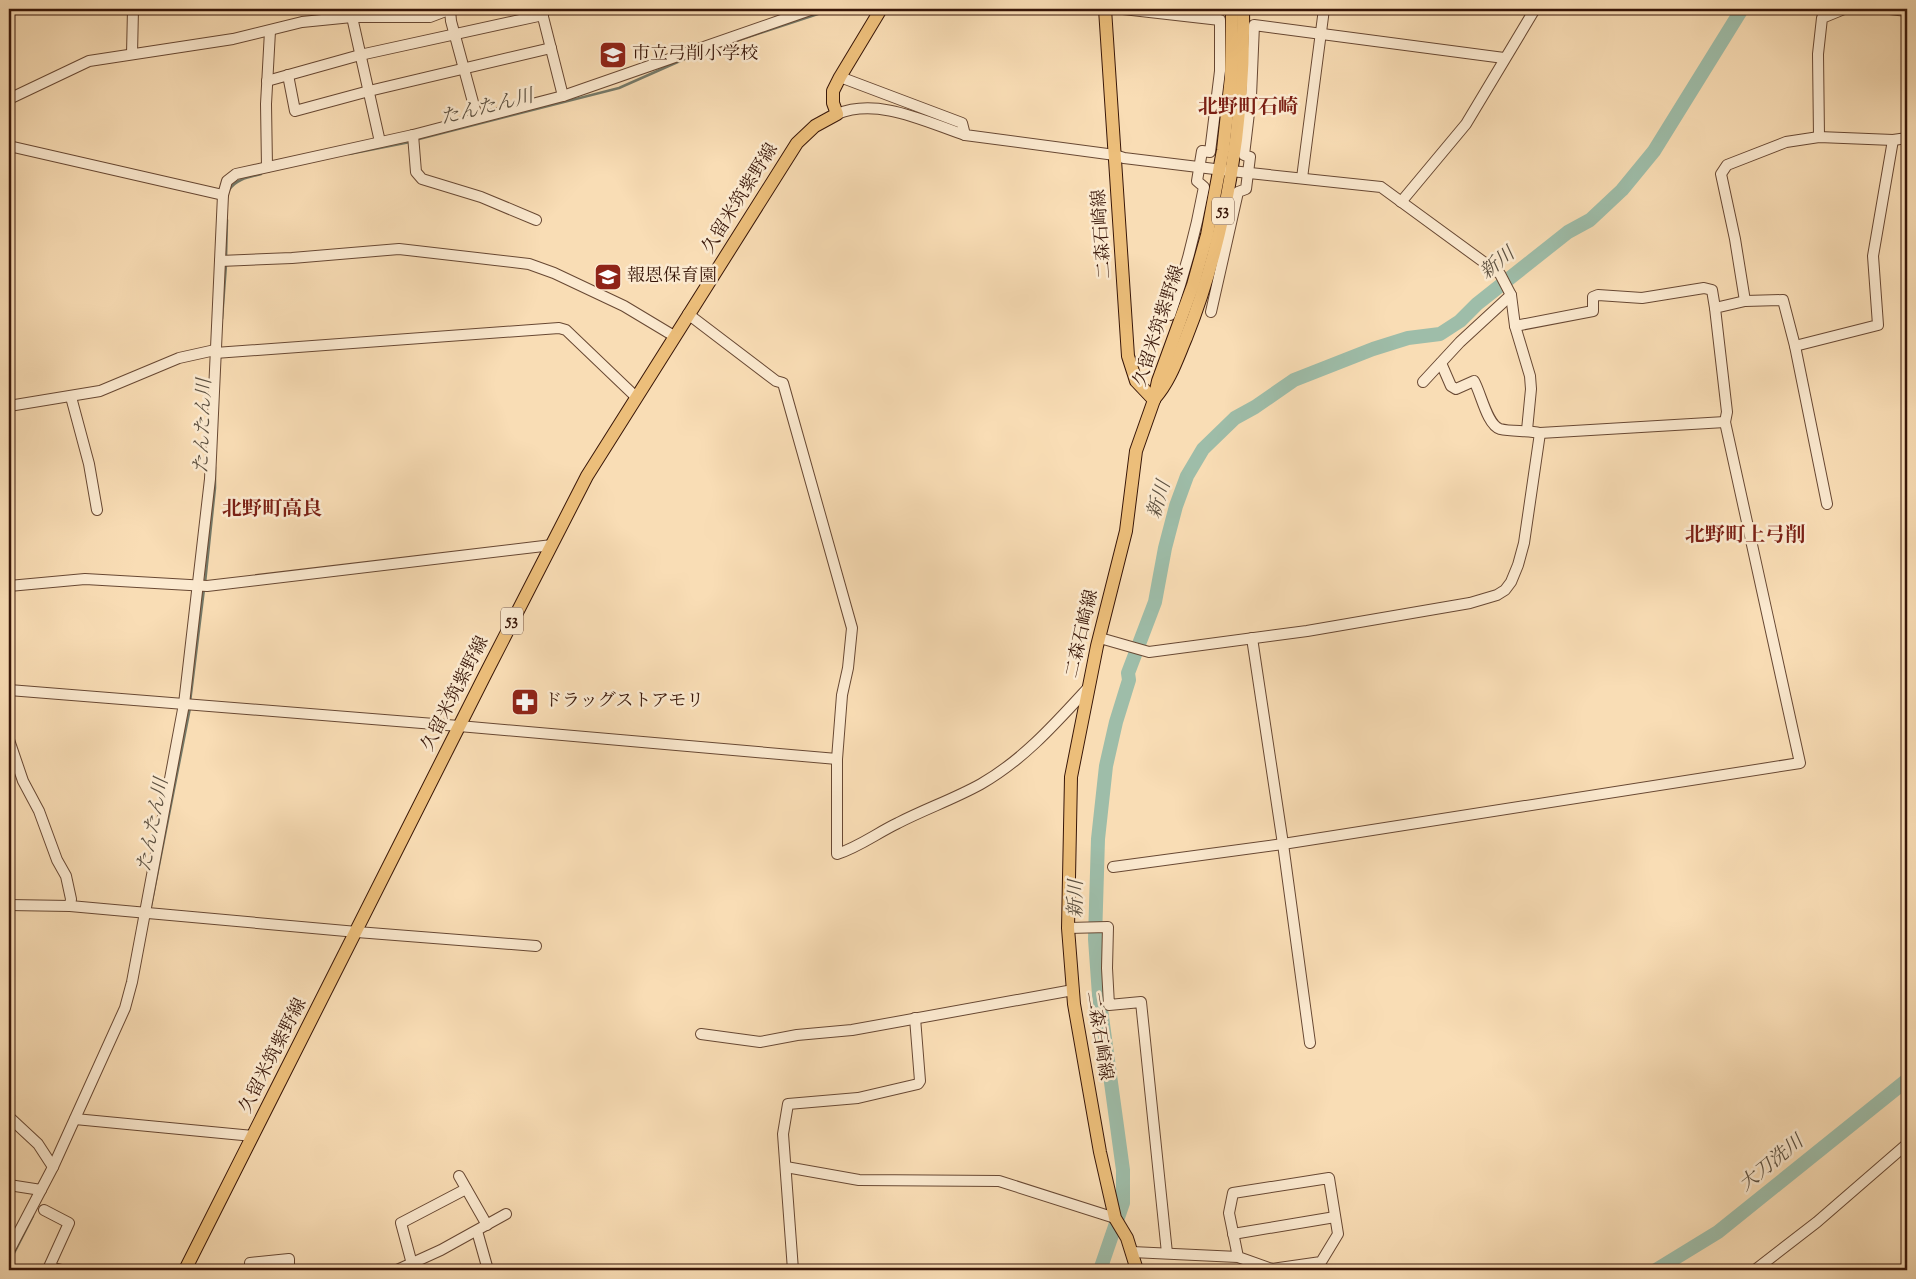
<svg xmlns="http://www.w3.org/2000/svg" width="1916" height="1279" font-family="'Sorts Mill Goudy','Noto Serif JP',serif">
	<rect width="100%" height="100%" fill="#f9ddb5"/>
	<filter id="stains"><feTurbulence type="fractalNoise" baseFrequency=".004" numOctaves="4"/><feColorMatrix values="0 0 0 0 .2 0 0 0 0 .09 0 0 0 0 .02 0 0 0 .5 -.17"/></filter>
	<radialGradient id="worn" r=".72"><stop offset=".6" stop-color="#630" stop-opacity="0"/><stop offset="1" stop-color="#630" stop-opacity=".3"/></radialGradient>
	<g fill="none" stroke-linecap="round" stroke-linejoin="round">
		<g stroke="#757a69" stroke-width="2.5">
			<polyline points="715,48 833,9"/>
			<polyline points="415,140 619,88 689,57"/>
			<polyline points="349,154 410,142"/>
			<path d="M229 190C236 179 249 177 261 174"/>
			<polyline points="226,259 227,220"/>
			<polyline points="222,319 226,265"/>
			<polyline points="205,583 215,488 215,467"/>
			<polyline points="190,702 204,589"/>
			<polyline points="150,911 190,708"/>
			<polyline points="9,1263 33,1216"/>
		</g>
		<g stroke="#9ebda9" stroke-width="14">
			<polyline points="1100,1270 1123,1203 1123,1170 1099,995 1095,939 1098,839 1106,766 1116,722 1129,680 1128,673 1155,602 1165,548 1176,506 1187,476 1203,449 1235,418 1255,407 1294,380 1373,349 1408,338 1440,334 1460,321 1477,304 1568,232 1590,220 1622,190 1654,151 1742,9"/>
			<polyline points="1656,1270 1718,1232 1907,1080"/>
		</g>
		<g stroke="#684833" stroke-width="12">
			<g id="minor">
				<polyline points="541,9 563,96"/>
				<path d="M1123 9 1220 20V71L1210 152 1202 151 1197 181 1204 187C1196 231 1185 273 1170 315"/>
				<polyline points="1890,9 1907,11"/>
				<polyline points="450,10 451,21 477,117"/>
				<polyline points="352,17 380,142"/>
				<polyline points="132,54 133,9"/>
				<polyline points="288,75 295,111 369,91 551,48"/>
				<polyline points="840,77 962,123 965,135 1115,155 1124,158 1231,171 1381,187 1500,274 1511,295 1515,326 1530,376 1531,389 1527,430"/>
				<polyline points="267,81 360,55 543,15"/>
				<polyline points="9,99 89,61 233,39 302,22 352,17 430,17 451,9"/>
				<path d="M837 114C878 97 926 122 965 135"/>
				<polyline points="413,135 416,172 422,179 481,197 536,220"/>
				<polyline points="1819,137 1818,54 1822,18 1844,9"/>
				<polyline points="9,146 223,195"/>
				<polyline points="267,167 266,104 270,31"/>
				<polyline points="1302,178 1324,9"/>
				<polyline points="1401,202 1466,124 1535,9"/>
				<polyline points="220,261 292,258 399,249 529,264 554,273 624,306 674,336"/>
				<polyline points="1745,301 1735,239 1721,174 1727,165 1786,142 1819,137 1893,140 1907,138"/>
				<polyline points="1211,312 1238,192 1246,189 1250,157 1244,155 1251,96 1254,25 1504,58"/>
				<path d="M688 314 776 381 783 383 852 628 848 668 842 695 837 759V854C859 847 877 833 898 823 925 809 954 799 981 784 1023 760 1055 724 1088 688"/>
				<polyline points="1515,326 1593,311 1593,297 1598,295 1642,298 1704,288 1712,290 1715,308"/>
				<polyline points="1795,346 1878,325 1873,256 1893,140"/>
				<polyline points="215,353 559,328 566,330 636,397"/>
				<path d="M1441 363 1451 386 1456 389 1474 381C1481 393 1487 425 1500 429 1512 432 1527 430 1540 433L1725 422"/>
				<polyline points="1423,382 1460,342 1511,295"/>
				<polyline points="71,397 89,464 97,510"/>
				<polyline points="9,406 100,391 179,358 215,350"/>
				<polyline points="9,586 85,579 207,586 552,545"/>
				<polyline points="1100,638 1149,652 1307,631 1470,603 1497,595 1505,590 1511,582 1518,565 1524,543 1540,433"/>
				<polyline points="1252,638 1283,844 1310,1043"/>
				<polyline points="9,690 459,726 837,759"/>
				<polyline points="9,740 23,781 39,811 57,860 66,876 71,899 70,906"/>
				<polyline points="1113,867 1283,844 1800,763 1725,422 1727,412 1715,308 1745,301 1783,300 1795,346 1827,504"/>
				<polyline points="9,905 70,906 357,932 536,946"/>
				<polyline points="1068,928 1108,927 1107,968 1109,1005 1141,1002 1167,1253"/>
				<polyline points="701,1034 760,1042 797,1035 852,1030 1073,990"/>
				<polyline points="9,1117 38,1144 53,1167"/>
				<polyline points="75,1119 253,1136"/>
				<polyline points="786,1167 859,1180 999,1181 1115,1218"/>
				<polyline points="459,1176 487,1225"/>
				<polyline points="9,1185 41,1190"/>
				<polyline points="44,1210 69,1223 49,1267 62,1270"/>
				<polyline points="477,1231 488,1270"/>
				<polyline points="1233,1234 1335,1217"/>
				<polyline points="9,1251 53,1167 125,1008 132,982 184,704 210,479 223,195 227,181 236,174 413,135 563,96 813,9"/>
				<polyline points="1132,1252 1238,1257 1272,1269 1321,1262 1338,1234 1329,1178 1233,1193 1229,1213 1238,1257"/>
				<polyline points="412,1264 401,1223 466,1189"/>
				<polyline points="250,1270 250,1263 289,1259 289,1270"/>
				<polyline points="397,1270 441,1250 506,1214"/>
				<polyline points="793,1270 783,1134 788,1104 858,1098 918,1084 920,1081 915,1018"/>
				<polyline points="1755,1270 1817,1222 1907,1144"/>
			</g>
		</g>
		<g stroke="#381608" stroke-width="14">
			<g id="major">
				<polyline points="1105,9 1128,356 1136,381 1154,400"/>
				<path d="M1155 398C1170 381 1177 359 1186 338 1227 235 1245 119 1243 9"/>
				<polyline points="185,1270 485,675 587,476 797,143 815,126 837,114 833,103 833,91 840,77 881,9"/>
				<polyline points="1137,1270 1127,1238 1115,1218 1100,1152 1074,1004 1068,928 1071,777 1097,646 1126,531 1136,451 1154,400 1158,381 1193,285 1207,235 1223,150 1231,77 1232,9"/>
			</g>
		</g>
		<use href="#minor" stroke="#fbe9cf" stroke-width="10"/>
		<use href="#major" stroke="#ecbe7a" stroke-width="12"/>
	</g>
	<defs>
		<g id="school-square" transform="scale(1.4375)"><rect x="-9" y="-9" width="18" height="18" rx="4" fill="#8f2418" stroke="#fbe9cf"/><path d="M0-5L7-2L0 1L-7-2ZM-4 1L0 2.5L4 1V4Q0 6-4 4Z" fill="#fff"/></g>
		<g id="pharmacy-square" transform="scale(1.4375)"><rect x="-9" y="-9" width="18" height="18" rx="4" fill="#8f2418" stroke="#fbe9cf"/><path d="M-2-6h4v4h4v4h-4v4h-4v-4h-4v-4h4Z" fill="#fff"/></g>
	</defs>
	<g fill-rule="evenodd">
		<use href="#school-square" x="613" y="55"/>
		<use href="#school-square" x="608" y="277"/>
		<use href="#pharmacy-square" x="525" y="702"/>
	</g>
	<g text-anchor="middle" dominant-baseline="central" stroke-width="5" stroke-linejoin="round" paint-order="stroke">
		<g fill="#fbe9cf" stroke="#725544" stroke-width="1">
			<rect x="1212" y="197.5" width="22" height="27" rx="4"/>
			<rect x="501" y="607.5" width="22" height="27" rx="4"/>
		</g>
		<g font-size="16" font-weight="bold" fill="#381608">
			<text x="1223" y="211">53</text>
			<text x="512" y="621">53</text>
		</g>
		<g font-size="18" fill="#381608" stroke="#fbe9cf" text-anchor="start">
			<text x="632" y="55">市立弓削小学校</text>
			<text x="627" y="277">報恩保育園</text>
			<text x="544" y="702">ドラッグストアモリ</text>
		</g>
		<g font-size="18" fill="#381608" stroke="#fbe9cf">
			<text transform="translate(741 199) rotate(-58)">久留米筑紫野線</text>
			<text transform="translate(1103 234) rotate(-94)">二森石崎線</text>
			<text transform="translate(1160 326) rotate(-72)">久留米筑紫野線</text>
			<text transform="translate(1083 634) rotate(-77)">二森石崎線</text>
			<text transform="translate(456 694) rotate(-63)">久留米筑紫野線</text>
			<text transform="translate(1098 1036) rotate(81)">二森石崎線</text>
			<text transform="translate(274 1056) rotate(-63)">久留米筑紫野線</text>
		</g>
		<g font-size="19" font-style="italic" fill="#5c5040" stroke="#fbe9cf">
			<text transform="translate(487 108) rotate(-14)">たんたん川</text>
			<text transform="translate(1498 264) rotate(-39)">新川</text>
			<text transform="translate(204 426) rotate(-88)">たんたん川</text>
			<text transform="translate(1160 500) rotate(-73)">新川</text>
			<text transform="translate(154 825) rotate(-79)">たんたん川</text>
			<text transform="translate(1077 899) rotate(-89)">新川</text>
			<text transform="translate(1772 1164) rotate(-39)">大刀洗川</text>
		</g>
		<g font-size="20" font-weight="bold" fill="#7a1f14" stroke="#fbe9cf">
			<text x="1248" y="108">北野町石崎</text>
			<text x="272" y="510">北野町高良</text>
			<text x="1745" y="536">北野町上弓削</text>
		</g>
	</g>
	<rect width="1916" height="1279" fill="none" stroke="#f9ddb5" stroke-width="30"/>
	<rect x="10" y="10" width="1896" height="1259" fill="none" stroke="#381608" stroke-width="2.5"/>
	<rect x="15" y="15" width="1886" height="1249" fill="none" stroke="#381608"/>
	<rect width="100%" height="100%" filter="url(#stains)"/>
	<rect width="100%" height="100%" fill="url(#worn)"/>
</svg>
